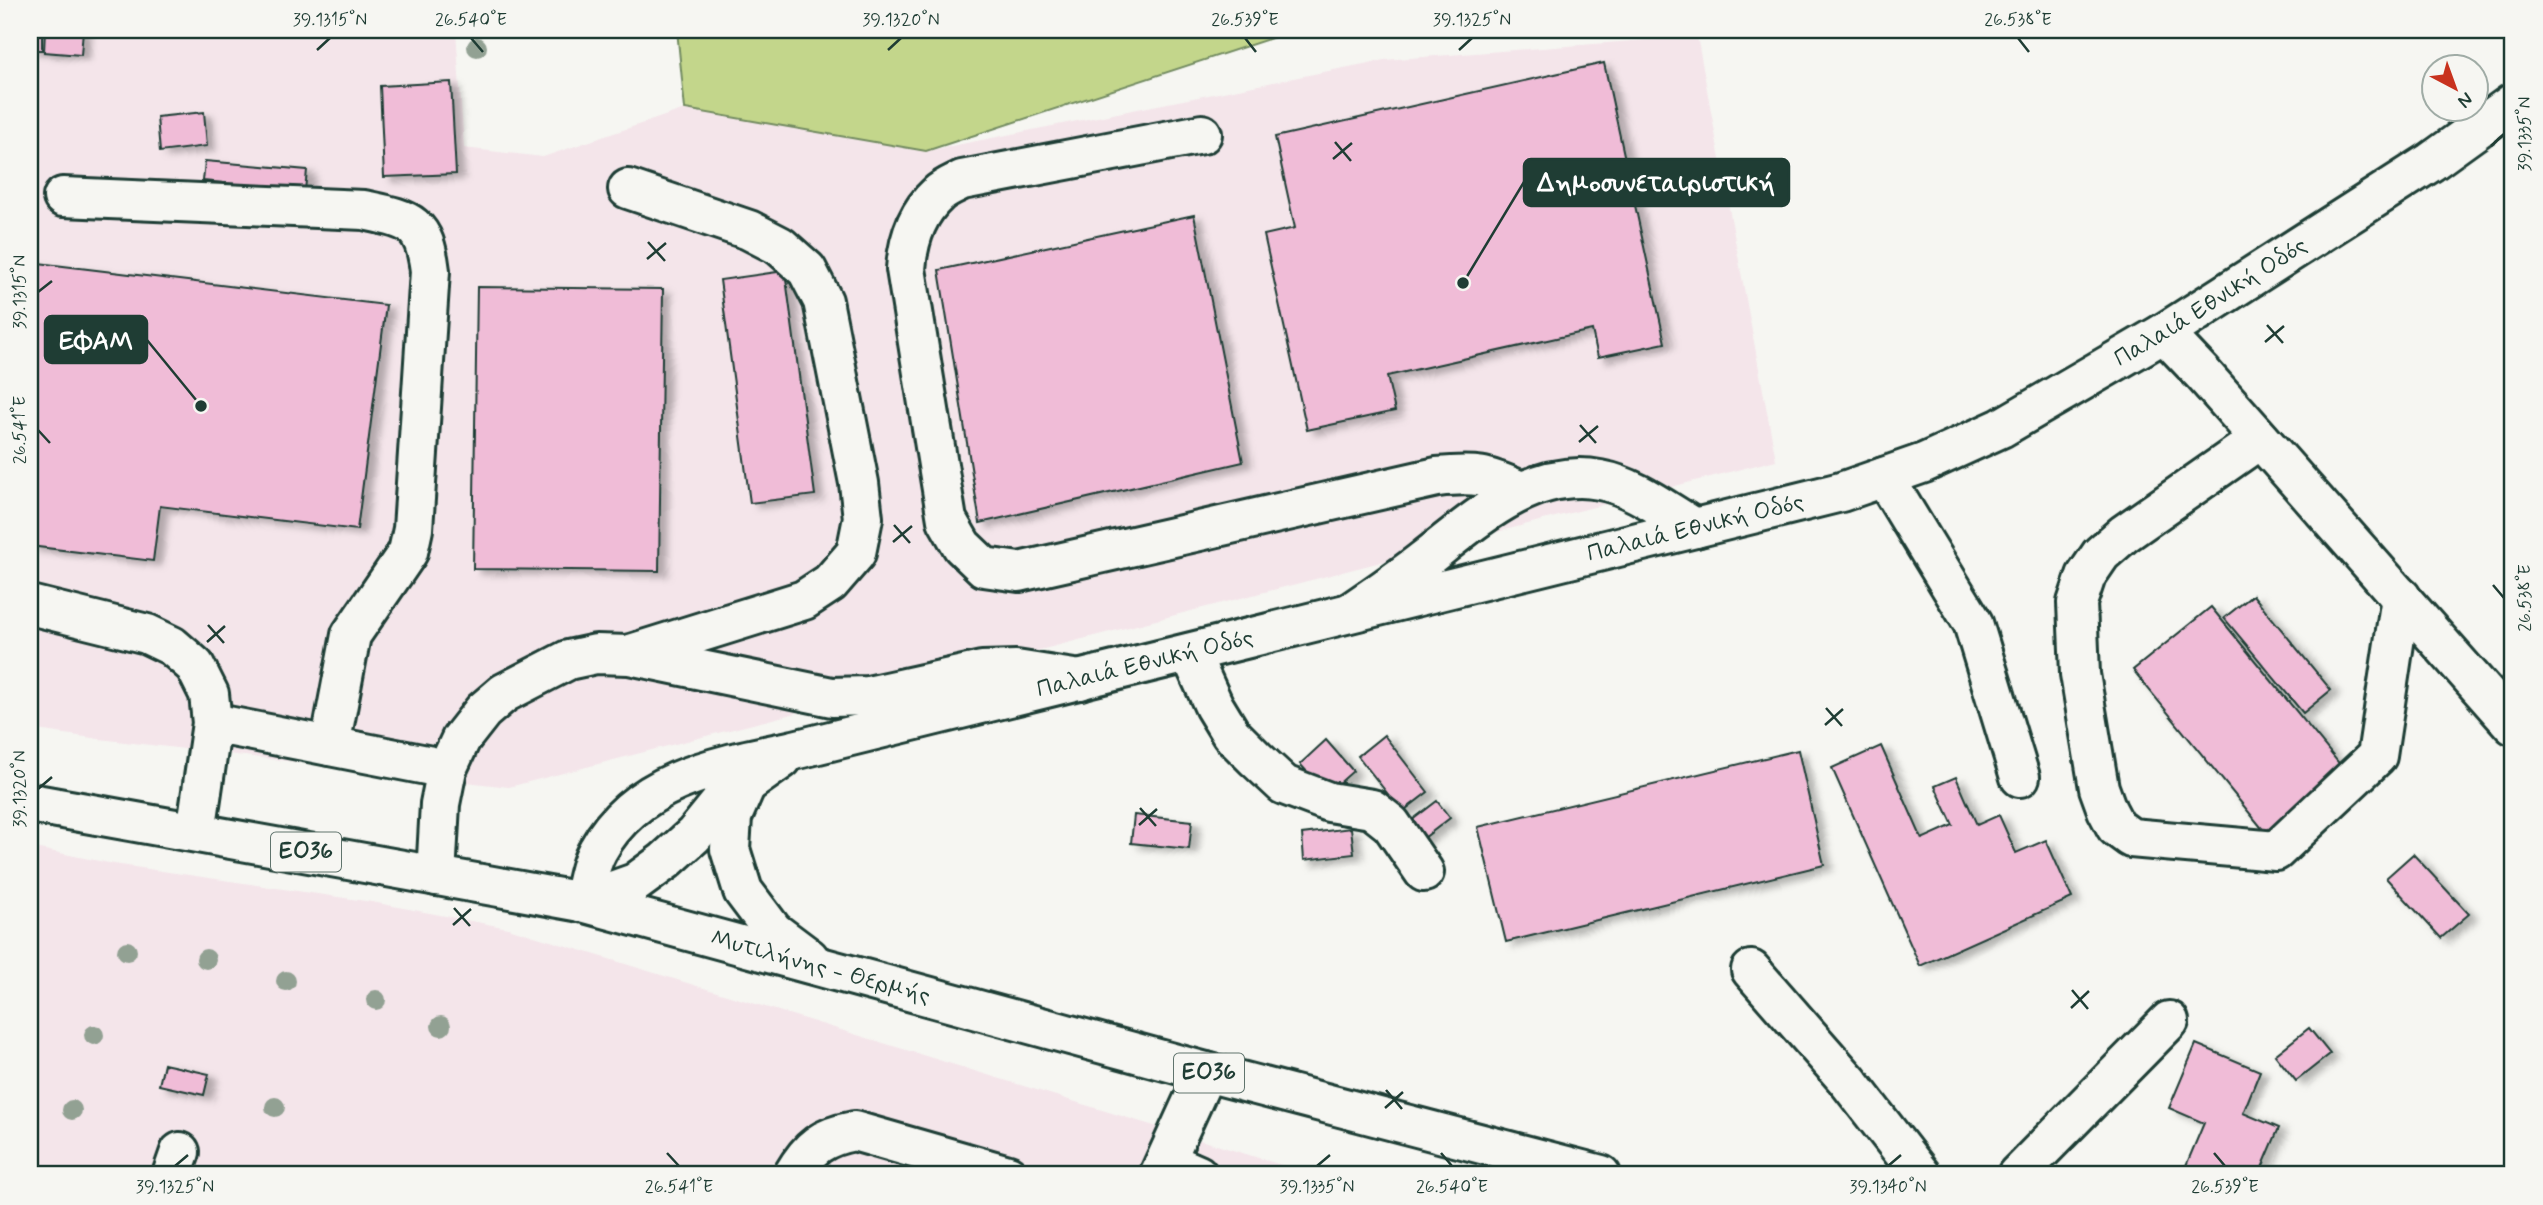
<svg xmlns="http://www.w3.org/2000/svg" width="2543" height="1205" font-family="Mynerve,sans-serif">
	<defs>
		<filter id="shadow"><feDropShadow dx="8" dy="4.5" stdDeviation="3.5" flood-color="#0004"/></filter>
	</defs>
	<rect width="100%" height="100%" fill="#f6f6f2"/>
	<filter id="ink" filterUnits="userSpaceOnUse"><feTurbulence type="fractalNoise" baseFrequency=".0143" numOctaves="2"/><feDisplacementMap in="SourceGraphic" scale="14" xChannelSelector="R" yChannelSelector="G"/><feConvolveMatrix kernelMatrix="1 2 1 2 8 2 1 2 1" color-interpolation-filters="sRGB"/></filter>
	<g filter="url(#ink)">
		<g fill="#f4e5ea">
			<polygon points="30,30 456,30 464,148 543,157 685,109 926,151 1384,60 1697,36 1776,460 509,787 99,739 30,729"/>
			<polygon points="30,847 114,864 372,902 508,928 1314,1175 30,1175"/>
		</g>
		<polygon fill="#c3d68b" stroke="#718a60" stroke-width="2" points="677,30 1296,30 926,151 685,109"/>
		<g fill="#f0bcd7" stroke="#1f3d34" stroke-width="2" filter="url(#shadow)">
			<rect x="30" y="30" width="12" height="20"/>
			<polygon points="45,30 83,30 81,55 44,52"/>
			<polygon points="1604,63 1665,343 1598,357 1592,330 1387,376 1395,411 1307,430 1264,235 1295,228 1275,137"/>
			<polygon points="451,82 456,174 384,177 380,86"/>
			<polygon points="204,112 207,146 160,152 157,117"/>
			<polygon points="205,161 307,170 305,191 203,181"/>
			<polygon points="1194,215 1243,462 980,523 939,270"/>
			<polygon points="30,262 386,305 357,530 160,506 153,561 30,546"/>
			<polygon points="785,271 815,495 750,503 720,280"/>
			<polygon points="477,287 663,289 659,571 473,569"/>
			<polygon points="2253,595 2331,690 2303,713 2224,618"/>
			<polygon points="2211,607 2347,773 2269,837 2133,670"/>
			<polygon points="1384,735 1428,792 1402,812 1358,756"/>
			<polygon points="1326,740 1353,771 1327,794 1300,764"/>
			<polygon points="1881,746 1922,839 1953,825 1935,786 1956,777 1977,825 1999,815 2016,853 2046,840 2072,898 1920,966 1832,768"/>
			<polygon points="1798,750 1824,865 1506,942 1478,827"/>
			<polygon points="1437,801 1450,818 1420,841 1407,824"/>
			<polygon points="1134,815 1192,821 1189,849 1131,843"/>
			<polygon points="1351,828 1354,854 1304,860 1302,834"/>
			<polygon points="2413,854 2469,914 2441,938 2386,878"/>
			<polygon points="2309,1028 2330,1054 2296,1081 2275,1055"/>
			<polygon points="2196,1044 2260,1071 2243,1113 2279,1128 2259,1175 2182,1175 2204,1123 2169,1108"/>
			<polygon points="164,1064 209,1074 204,1095 159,1085"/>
		</g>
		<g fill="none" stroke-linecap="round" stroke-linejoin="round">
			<g stroke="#1f3d34" stroke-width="44">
				<g id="minor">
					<path d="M1202 134 962 180C954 184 944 188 938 194 916 214 908 241 906 269L947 520 962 546 984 567 1019 572 1437 477C1477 473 1485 475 1521 491"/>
					<polyline points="628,189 749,230 780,246 807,270 823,301 859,483 863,518 856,553 830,583 804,600 631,654"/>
					<path d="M63 197 364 210C410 220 424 221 430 271L413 529 408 552 351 635 330 746"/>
					<polyline points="2164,333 2203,374 2513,725"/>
					<polyline points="2260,439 2124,534 2101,554 2086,576 2077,603 2080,674 2099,788 2107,810 2116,827 2131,838 2276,851 2377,756 2401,597"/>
					<polyline points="1884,477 1973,623 2020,777"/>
					<polyline points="30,605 147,634 172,646 195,666 209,694 212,723 196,832"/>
					<path d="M1351 612C1376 595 1401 578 1425 559 1475 520 1532 467 1600 480 1634 486 1666 511 1695 528"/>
					<polyline points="1190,653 1214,706 1231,734 1256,759 1284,785 1329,802 1372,809 1391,824 1424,872"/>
					<polyline points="212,723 447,769"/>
					<polyline points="436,876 440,804 447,769 461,739 483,711 504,693 568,660 596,654 629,655 832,697 868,696 982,671 1016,670 1080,680"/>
					<polyline points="1751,970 1848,1081 1921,1175"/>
					<polyline points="1166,1161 1198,1175"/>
					<polyline points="172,1175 180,1152"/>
					<path d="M793 1175C809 1147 822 1137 854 1131L1008 1175"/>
					<polyline points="1159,1175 1206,1072"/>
					<polyline points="2017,1175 2169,1021"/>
				</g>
			</g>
			<g stroke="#1f3d34" stroke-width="44">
				<g id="major">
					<polyline points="746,785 732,817 730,849 743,891 773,931 809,958"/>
					<path id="s1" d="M30 803 582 902 1206 1072 1601 1175"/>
					<path id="s2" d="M582 902C587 886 589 865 598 850 637 778 722 765 794 750L1841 492 1924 463 2001 428 2164 333 2431 162 2513 103"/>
					<polyline points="582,902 635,883 665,861 694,835 720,803 782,759"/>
				</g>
			</g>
			<use href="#minor" stroke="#f6f6f2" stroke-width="38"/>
			<use href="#major" stroke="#f6f6f2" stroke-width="38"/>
		</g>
		<g fill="#92a193">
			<circle cx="477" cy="47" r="10"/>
			<circle cx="127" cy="951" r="10"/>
			<circle cx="206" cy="959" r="10"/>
			<circle cx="286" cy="981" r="10"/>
			<circle cx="376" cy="1000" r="10"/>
			<circle cx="441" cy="1026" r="10"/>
			<circle cx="94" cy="1035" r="10"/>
			<circle cx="275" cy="1107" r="10"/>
			<circle cx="72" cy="1110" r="10"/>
		</g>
	</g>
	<path fill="none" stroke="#1f3d34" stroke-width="2.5" d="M471 38 483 52M1245 38 1256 52M2018 38 2029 52M317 50 330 38M888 50 901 38M1459 50 1472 38M1335 142 1351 161M2491 146 2504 134M1333 159 1352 143M648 242 665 261M647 259 666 243M38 292 52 281M2267 325 2283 343M2265 342 2284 326M1580 425 1596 443M38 430 50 443M1579 442 1598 426M894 525 910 543M893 542 912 526M2493 585 2504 598M208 625 224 643M207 642 225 626M1826 708 1842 726M1825 725 1843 709M38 789 52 777M1140 808 1156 826M1139 825 1157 809M454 908 470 926M453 925 471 909M2072 990 2088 1009M2071 1008 2089 991M1386 1090 1402 1109M1385 1108 1403 1092M667 1153 679 1166M1441 1153 1452 1166M2214 1153 2225 1166M175 1166 188 1155M1317 1166 1330 1155M1888 1166 1901 1155"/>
	<g text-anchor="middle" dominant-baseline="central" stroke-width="5" stroke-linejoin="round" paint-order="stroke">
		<g fill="#f6f6f2" stroke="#60746d" stroke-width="2">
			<rect x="271" y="832.5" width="70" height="39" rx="5"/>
			<rect x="1174" y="1053.5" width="70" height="39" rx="5"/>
		</g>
		<g font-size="23" font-weight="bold" fill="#1f3d34">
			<text x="306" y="852">ΕΟ36</text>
			<text x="1209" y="1073">ΕΟ36</text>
		</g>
		<g font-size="24" fill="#1f3d34" stroke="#f6f6f2">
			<text stroke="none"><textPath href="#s2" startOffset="1778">Παλαιά Εθνική Οδός</textPath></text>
			<text stroke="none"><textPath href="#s2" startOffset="1211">Παλαιά Εθνική Οδός</textPath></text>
			<text stroke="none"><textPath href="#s2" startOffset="644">Παλαιά Εθνική Οδός</textPath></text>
			<text stroke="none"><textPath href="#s1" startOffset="808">Μυτιλήνης - Θερμής</textPath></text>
		</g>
	</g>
	<path fill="none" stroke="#1f3d34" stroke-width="2.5" d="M1463 283L1524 182M201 406L147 340"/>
	<g fill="#1f3d34" stroke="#f6f6f2" stroke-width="2.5">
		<circle cx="1463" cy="283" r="7"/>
		<circle cx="201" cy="406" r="7"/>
	</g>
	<g fill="#1f3d34" stroke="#1f3d34" stroke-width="2.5">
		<rect x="1524" y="159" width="265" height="47" rx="7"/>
		<rect x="45" y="316" width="102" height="47" rx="7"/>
	</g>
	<g font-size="26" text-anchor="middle" font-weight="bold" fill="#fff">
		<text x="1656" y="191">Δημοσυνεταιριστική</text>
		<text x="96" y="349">ΕΦΑΜ</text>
	</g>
	<rect width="2543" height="1205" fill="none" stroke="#f6f6f2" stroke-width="77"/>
	<g transform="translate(2455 88) rotate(139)"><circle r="33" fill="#f6f6f2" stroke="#a0aca6" stroke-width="2"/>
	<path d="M0-5L12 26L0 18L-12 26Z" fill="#c8321e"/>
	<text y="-10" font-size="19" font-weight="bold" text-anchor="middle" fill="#1f3d34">N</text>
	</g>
	<rect x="38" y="38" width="2466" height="1128" fill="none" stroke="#1f3d34" stroke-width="2.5"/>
	<g font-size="18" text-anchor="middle" fill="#1f3d34">
		<text x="330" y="25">39.1315°N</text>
		<text x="471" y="25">26.540°E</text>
		<text x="901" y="25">39.1320°N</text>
		<text x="1245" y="25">26.539°E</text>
		<text x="1472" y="25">39.1325°N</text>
		<text x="2018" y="25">26.538°E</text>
		<text transform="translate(2524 134) rotate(-90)" y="6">39.1335°N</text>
		<text transform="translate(19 292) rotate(-90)" y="6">39.1315°N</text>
		<text transform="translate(19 430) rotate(-90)" y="6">26.541°E</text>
		<text transform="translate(2524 598) rotate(-90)" y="6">26.538°E</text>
		<text transform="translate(19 789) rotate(-90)" y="6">39.1320°N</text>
		<text x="175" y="1192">39.1325°N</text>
		<text x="679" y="1192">26.541°E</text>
		<text x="1317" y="1192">39.1335°N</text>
		<text x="1452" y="1192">26.540°E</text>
		<text x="1888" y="1192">39.1340°N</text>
		<text x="2225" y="1192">26.539°E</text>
	</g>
</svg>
